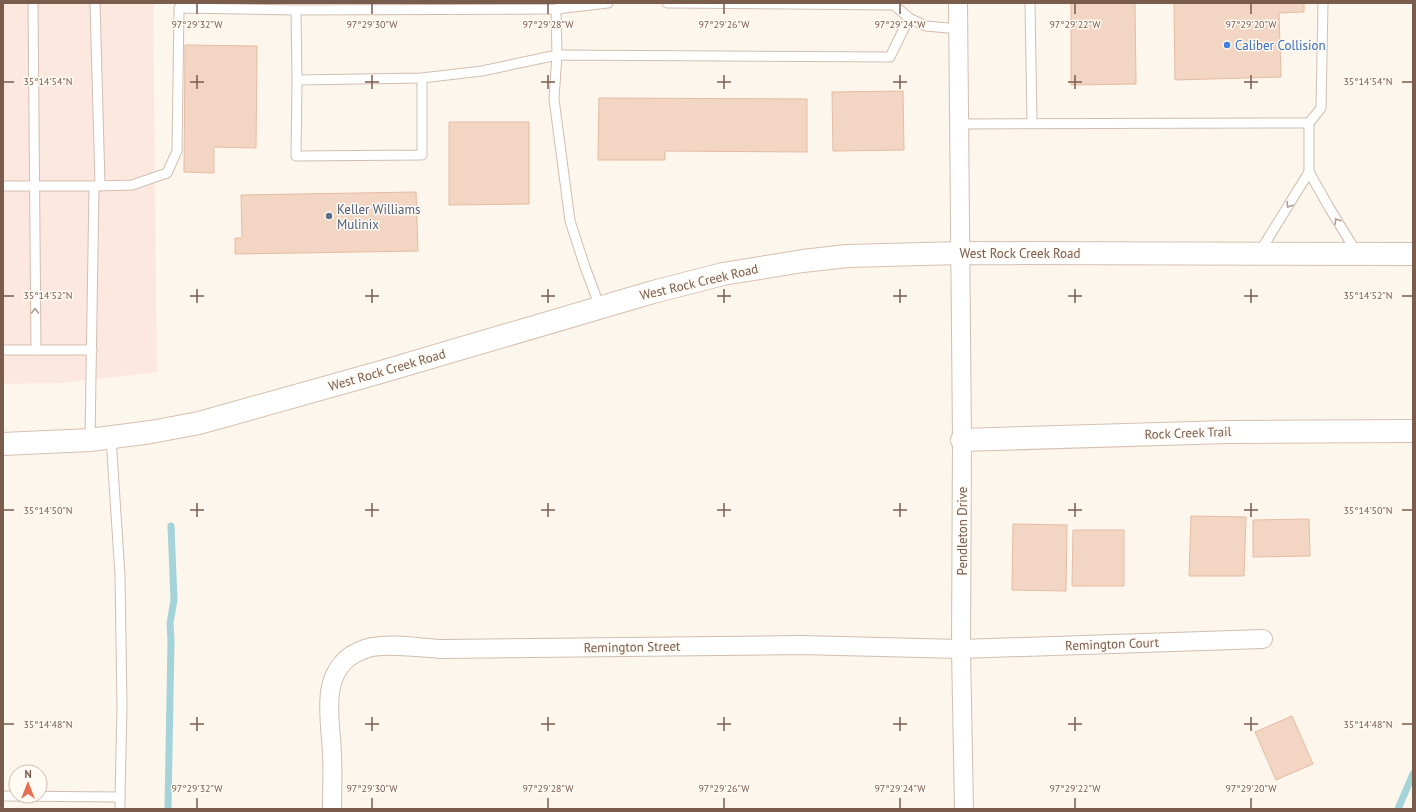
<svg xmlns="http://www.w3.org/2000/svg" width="1416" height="812" font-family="'PT Sans',sans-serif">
	<rect width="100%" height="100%" fill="#fdf6ec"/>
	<polygon fill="#fde8e0" points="3,3 153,3 157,372 62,383 3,384"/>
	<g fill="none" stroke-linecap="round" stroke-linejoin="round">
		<g stroke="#a5d3da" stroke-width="7">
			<polyline points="168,809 171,641 170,623 174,600 171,526"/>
			<polyline points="1398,809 1413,774"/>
		</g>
	</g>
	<g fill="#f3d5c3" stroke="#e6bba3">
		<polygon points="1071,3 1135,3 1136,84 1071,85"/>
		<polygon points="1174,3 1304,3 1304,12 1279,13 1281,77 1175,80"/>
		<polygon points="185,45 257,46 256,148 214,147 214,173 184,172"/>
		<polygon points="903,91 904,150 833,151 832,92"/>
		<polygon points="599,98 807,99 807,152 665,151 665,160 598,160"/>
		<polygon points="449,122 529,122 529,204 449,205"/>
		<polygon points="416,192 418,251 235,254 235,238 242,238 241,195"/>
		<polygon points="1191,516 1246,517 1244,576 1189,576"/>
		<polygon points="1309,519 1310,556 1253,557 1253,520"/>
		<polygon points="1013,524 1067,525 1066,591 1012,590"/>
		<polygon points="1073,530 1124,530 1124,586 1072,586"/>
		<polygon points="1292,716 1313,764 1276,780 1255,732"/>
	</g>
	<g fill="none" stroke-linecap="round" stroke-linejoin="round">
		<g stroke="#d1beb0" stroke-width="11">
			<g id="lane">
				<polyline points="33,3 36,350"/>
				<polyline points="95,3 100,185"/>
				<polyline points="667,3 894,5 909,18 926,26 959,29"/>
				<polyline points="1030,3 1032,123"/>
				<polyline points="296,10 297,80 422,78 482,71 557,55 556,9"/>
				<polyline points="297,80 296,156 422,155 422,78"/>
				<polyline points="1309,123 1321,108 1323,3"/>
				<polyline points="960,124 1309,123 1309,172 1330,209 1357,253"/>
				<polyline points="3,186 94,186 90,440"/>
				<polyline points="94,186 132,185 167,173 177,151 179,8 296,10 556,9 608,3"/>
				<polyline points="1259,253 1309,172"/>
				<polyline points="600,307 585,267 570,221 554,99 557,55 890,57 909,18"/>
				<polyline points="3,350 92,350"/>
				<polyline points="3,796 120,797 122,706 120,575 111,438"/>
				<polyline points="120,809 120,797"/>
			</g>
		</g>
		<g stroke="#d1beb0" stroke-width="20">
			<g id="street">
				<polyline points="958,3 962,440 961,649 964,809"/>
				<path d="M332 809C332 791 333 772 332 754 331 721 319 677 352 655 358 652 365 648 372 647 394 643 419 648 442 649L800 645 961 649 1263 639"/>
			</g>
		</g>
		<g stroke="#d6c0b0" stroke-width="24">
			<g id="secondary">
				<polyline points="962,440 1227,432 1413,431"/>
				<polyline points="3,444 90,440 151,432 199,423 381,372 653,292 723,274 803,261 847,256 961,253 1413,254"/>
			</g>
		</g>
		<use href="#lane" stroke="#fff" stroke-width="9"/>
		<use href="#street" stroke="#fff" stroke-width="18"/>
		<use href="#secondary" stroke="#fff" stroke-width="22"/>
	</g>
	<defs><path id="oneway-chevron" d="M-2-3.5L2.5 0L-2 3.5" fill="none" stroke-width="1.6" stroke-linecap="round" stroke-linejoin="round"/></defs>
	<g stroke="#af9d94">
		<use href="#oneway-chevron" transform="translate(1289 205) rotate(122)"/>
		<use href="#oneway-chevron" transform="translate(1337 221) rotate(-122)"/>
		<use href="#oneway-chevron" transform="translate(35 311) rotate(-91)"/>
	</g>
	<path fill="none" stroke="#7a5c4d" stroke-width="1.5" d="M197 4V14M372 4V14M548 4V14M724 4V14M900 4V14M1075 4V14M1251 4V14M197 75V89M372 75V89M548 75V89M724 75V89M900 75V89M1075 75V89M1251 75V89M4 82H14M190 82H204M365 82H379M541 82H555M717 82H731M893 82H907M1068 82H1082M1244 82H1258M1402 82H1412M197 289V303M372 289V303M548 289V303M724 289V303M900 289V303M1075 289V303M1251 289V303M4 296H14M190 296H204M365 296H379M541 296H555M717 296H731M893 296H907M1068 296H1082M1244 296H1258M1402 296H1412M197 503V517M372 503V517M548 503V517M724 503V517M900 503V517M1075 503V517M1251 503V517M4 510H14M190 510H204M365 510H379M541 510H555M717 510H731M893 510H907M1068 510H1082M1244 510H1258M1402 510H1412M197 717V731M372 717V731M548 717V731M724 717V731M900 717V731M1075 717V731M1251 717V731M4 724H14M190 724H204M365 724H379M541 724H555M717 724H731M893 724H907M1068 724H1082M1244 724H1258M1402 724H1412M197 798V808M372 798V808M548 798V808M724 798V808M900 798V808M1075 798V808M1251 798V808"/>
	<circle fill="#3f7fe0" stroke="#fffaf3" stroke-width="1.5" cx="1227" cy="45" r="4"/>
	<circle fill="#5c6f8a" stroke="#fffaf3" stroke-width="1.5" cx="329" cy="216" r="4"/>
	<g text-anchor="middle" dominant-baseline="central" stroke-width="3" stroke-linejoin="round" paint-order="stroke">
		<g font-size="13" fill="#366cbe" stroke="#fffaf3" text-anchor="start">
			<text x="1235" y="45">Caliber Collision</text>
		</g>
		<g font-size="13" fill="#4e5e75" stroke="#fffaf3" text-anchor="start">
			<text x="337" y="209">Keller Williams<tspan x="337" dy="15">Mulinix</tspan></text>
		</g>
		<g font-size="13" fill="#7a5c4d" stroke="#fffaf3">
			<text x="1020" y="253">West Rock Creek Road</text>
			<text transform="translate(699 282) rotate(-13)">West Rock Creek Road</text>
			<text transform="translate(387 370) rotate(-16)">West Rock Creek Road</text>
			<text transform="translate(1188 433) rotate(-2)">Rock Creek Trail</text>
			<text transform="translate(962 531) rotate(-90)">Pendleton Drive</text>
			<text transform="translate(1112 644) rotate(-2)">Remington Court</text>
			<text transform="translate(632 647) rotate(-1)">Remington Street</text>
		</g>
	</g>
	<g font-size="10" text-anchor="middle" fill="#7a5c4d" stroke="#fffaf3" stroke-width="3" stroke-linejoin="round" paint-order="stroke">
		<text x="197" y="28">97°29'32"W</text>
		<text x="372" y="28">97°29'30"W</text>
		<text x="548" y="28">97°29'28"W</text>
		<text x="724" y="28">97°29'26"W</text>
		<text x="900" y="28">97°29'24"W</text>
		<text x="1075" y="28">97°29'22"W</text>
		<text x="1251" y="28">97°29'20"W</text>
		<text x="48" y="85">35°14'54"N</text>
		<text x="1368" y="85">35°14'54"N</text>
		<text x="48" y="299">35°14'52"N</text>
		<text x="1368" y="299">35°14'52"N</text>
		<text x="48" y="514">35°14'50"N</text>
		<text x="1368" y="514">35°14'50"N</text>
		<text x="48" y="728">35°14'48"N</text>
		<text x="1368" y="728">35°14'48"N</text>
		<text x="197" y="792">97°29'32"W</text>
		<text x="372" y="792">97°29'30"W</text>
		<text x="548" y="792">97°29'28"W</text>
		<text x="724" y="792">97°29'26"W</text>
		<text x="900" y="792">97°29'24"W</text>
		<text x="1075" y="792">97°29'22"W</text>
		<text x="1251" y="792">97°29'20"W</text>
	</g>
	<rect width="1416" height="812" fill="none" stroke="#7a5c4d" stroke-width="8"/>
	<g transform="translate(28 784)"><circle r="19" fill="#fffaf3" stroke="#cabbb1"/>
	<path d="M0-3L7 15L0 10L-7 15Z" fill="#e76f51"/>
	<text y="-6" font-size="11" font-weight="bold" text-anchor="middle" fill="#7a5c4d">N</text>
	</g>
</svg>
